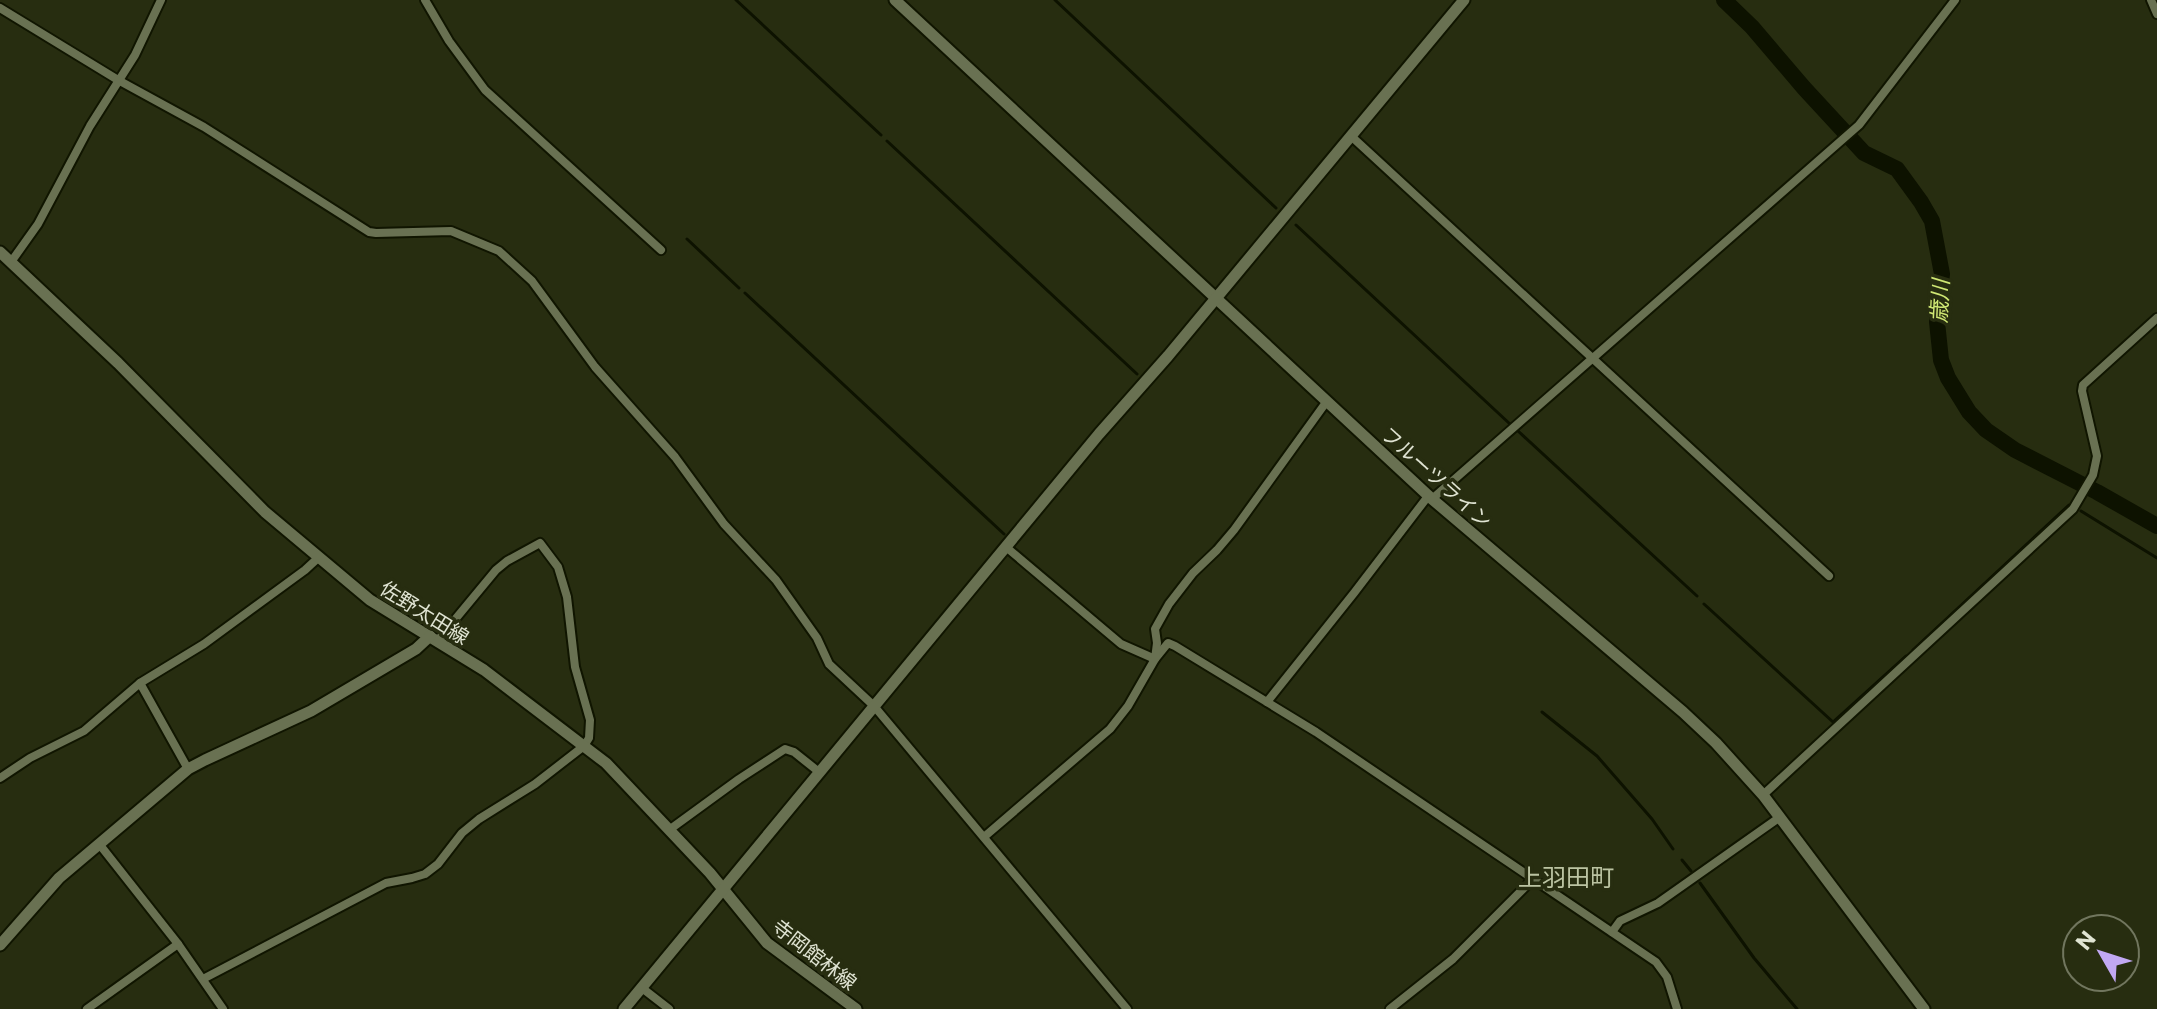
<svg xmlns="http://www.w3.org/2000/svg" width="2157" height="1009" font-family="Commissioner,'Noto Sans JP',sans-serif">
	<rect width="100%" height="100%" fill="#272d10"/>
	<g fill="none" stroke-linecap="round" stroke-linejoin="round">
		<g stroke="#0d1200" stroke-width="3">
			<polyline points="736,0 881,135"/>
			<polyline points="1055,0 1276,208"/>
			<polyline points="2156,0 2157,3"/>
			<polyline points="887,141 1137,374"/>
			<polyline points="1296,225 1510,424"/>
			<polyline points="687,239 739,288"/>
			<polyline points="745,293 1004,534"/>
			<polyline points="1518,431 1697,596"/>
			<polyline points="2081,511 2157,558"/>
			<polyline points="1704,604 1833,722 1906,656"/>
			<polyline points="1913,650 2069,505"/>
			<polyline points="1542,712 1597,756 1652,819 1673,849"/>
			<polyline points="1682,860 1691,871"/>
			<polyline points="1700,883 1754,958 1797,1009"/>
		</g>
		<polyline stroke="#0d1200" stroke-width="16" points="1724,0 1752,27 1804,88 1864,153 1897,169 1921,202 1932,221 1942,274 1937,322 1941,360 1948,378 1969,412 1986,430 2015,450 2097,492 2157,526"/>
		<g stroke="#101500" stroke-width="12">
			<g id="street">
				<polyline points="425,0 449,41 485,90 661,250"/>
				<polyline points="2151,0 2157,14"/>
				<polyline points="0,8 118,80 204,127 369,232 376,233 451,231 499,251 532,281 595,367 675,457 724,524 776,580 817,638 829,664 874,706 1127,1009"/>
				<polyline points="1351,136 1829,576"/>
				<polyline points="11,262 38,224 90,126 135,55 161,0"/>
				<polyline points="1432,499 1859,125 1955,0"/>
				<polyline points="1006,547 1121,644 1155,659 1168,643 1175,646 1316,732 1656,962 1667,977 1677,1009"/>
				<polyline points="140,683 188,769"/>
				<polyline points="1267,702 1354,593 1429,495"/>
				<polyline points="0,778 30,758 84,731 140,683 204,644 305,570 318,558"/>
				<polyline points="1763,795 2073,509 2093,475 2097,456 2082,391 2083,385 2157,318"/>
				<polyline points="669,830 739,779 785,749 794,752 819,772"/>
				<polyline points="984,837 1110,729 1128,706 1155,659 1157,643 1155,629 1169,604 1193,573 1217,550 1234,530 1327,401"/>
				<polyline points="100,845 178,944 223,1009"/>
				<polyline points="1612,932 1620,921 1658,903 1780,817"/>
				<polyline points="203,979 386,883 412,878 425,874 438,864 462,833 479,819 535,784 584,746 589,738 590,720 575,667 567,597 558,567 540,543 507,561 496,570 438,640"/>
				<polyline points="642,988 669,1009"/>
				<polyline points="87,1009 178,944"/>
				<polyline points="1390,1009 1453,959 1534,878"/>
			</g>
		</g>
		<g stroke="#101500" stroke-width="15">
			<g id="secondary">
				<polyline points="895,0 1432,499 1683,712 1716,743 1763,795 1924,1009"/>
				<polyline points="0,252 118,363 265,512 370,600 484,670 606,763 710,873 767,943 856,1009"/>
				<polyline points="0,945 59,878 188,769 205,760 311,711 416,649 430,636"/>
				<polyline points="624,1009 1099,434 1168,356 1464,0"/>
			</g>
		</g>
		<use href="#street" stroke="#697152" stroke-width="8"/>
		<use href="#secondary" stroke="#697152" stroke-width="11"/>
	</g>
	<g text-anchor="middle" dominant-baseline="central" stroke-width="7" stroke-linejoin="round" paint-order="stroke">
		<g font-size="20" fill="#e0e4d3" stroke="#272d10">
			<text transform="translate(1437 477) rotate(42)">フルーツライン</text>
			<text transform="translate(425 612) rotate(32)">佐野太田線</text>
			<text transform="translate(815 954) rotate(38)">寺岡館林線</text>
		</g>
		<g font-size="22" font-style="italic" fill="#d0e874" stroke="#272d10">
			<text transform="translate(1939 301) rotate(-87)">歳川</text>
		</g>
		<g font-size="24" fill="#bbc3a2" stroke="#272d10">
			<text x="1566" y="876">上羽田町</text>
		</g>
	</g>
	<g transform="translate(2101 953) rotate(309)"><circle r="38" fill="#272d10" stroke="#71765e" stroke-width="2"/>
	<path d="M0-6L14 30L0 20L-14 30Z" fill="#c1a8f3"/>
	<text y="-12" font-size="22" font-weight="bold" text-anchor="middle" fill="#e0e4d3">N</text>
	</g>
</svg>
